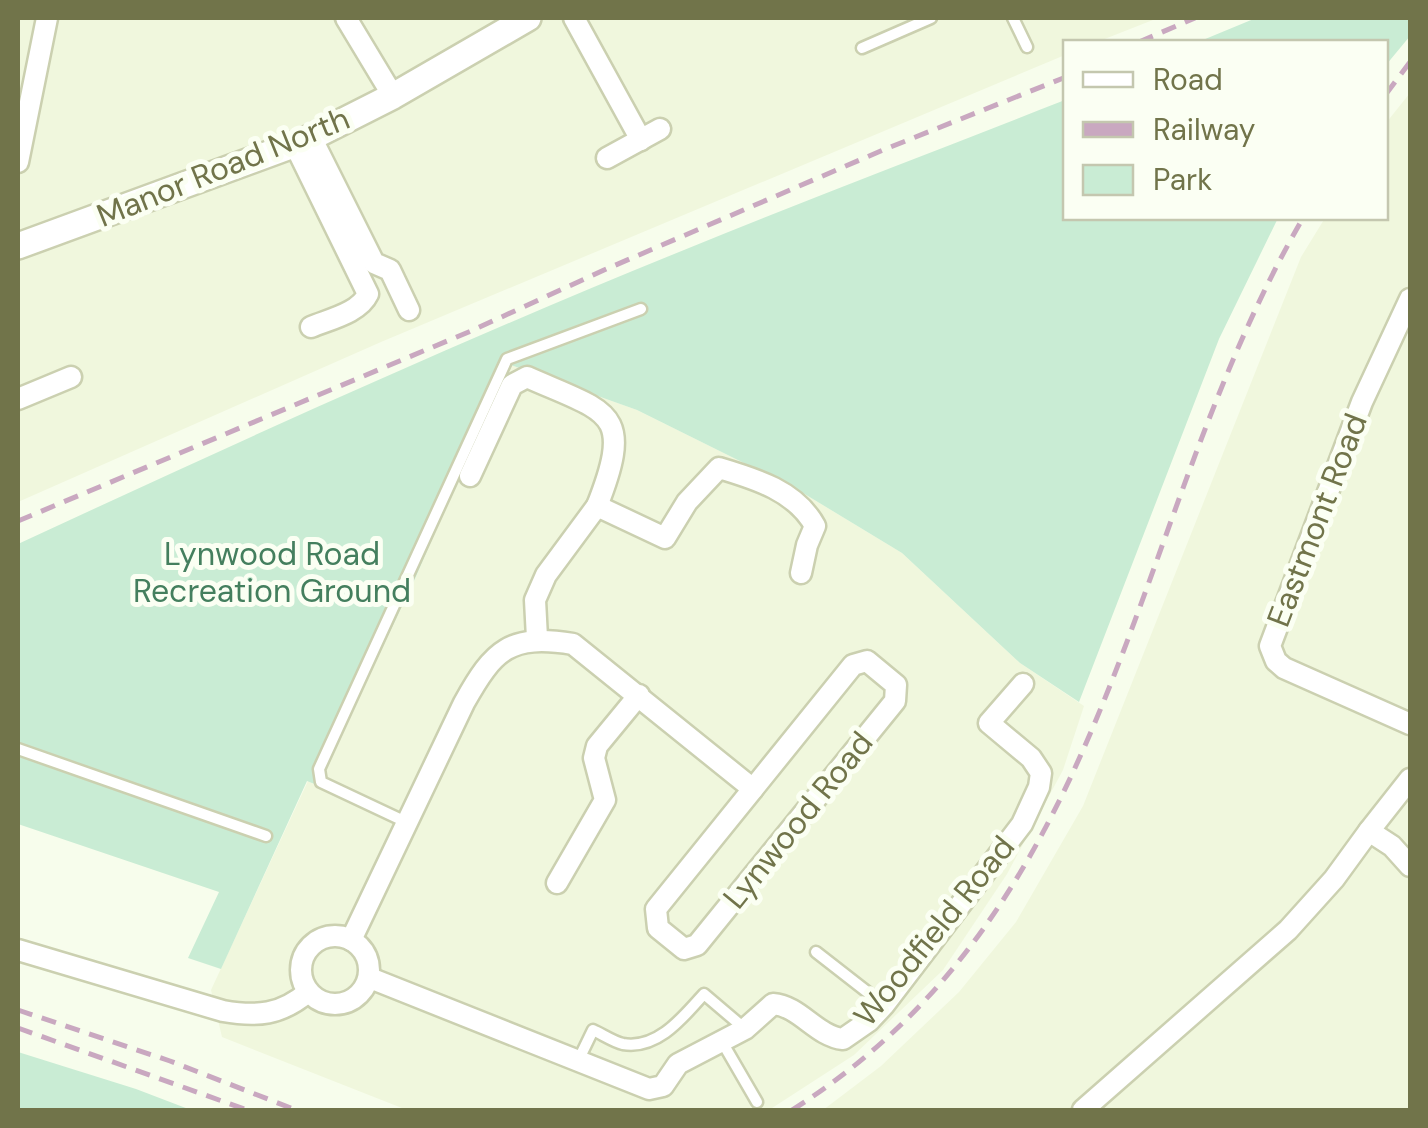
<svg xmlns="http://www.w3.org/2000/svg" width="1428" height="1128" font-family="'DM Sans',sans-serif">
	<rect width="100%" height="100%" fill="#f7fdec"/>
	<g fill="#f0f7dd">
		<polygon points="18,18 1158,18 1097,42 1066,42 1065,55 381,342 18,502"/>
		<polygon points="1410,93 1410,1110 823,1110 881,1066 959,992 1016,922 1083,806 1301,257 1325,218 1386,218 1386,123"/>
		<polygon points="508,364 637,410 798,490 902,553 1020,663 1084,706 1063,770 1007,874 943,970 854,1055 769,1110 407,1110 222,1037 211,990 308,781 316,785 414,581"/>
	</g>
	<g fill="#c9ecd4">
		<polygon points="1256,18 1410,18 1410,36 1386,65 1386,42 1198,42"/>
		<path d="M1065 100 1066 218H1278L1219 339 1079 702 1020 663 902 553 798 490 637 410 508 364 414 581 317 785 307 781 221 969 188 958 219 892 18 824V544C238 442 459 341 684 250 811 198 938 150 1065 100Z"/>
		<polygon points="18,1052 136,1089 191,1110 18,1110"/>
	</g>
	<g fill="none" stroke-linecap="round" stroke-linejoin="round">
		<g stroke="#cbd0b0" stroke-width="15">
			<g id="service">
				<polyline points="1013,18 1027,47"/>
				<polyline points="862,48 931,18"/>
				<polyline points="18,749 266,836"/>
				<polyline points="406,822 321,782 319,769 507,359 641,309"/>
				<polyline points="816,952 884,1005"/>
				<polyline points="721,1040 757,1102"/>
				<path d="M578 1061 593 1030C602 1034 614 1042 623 1044 658 1050 684 1016 704 994L744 1028"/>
			</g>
		</g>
		<g stroke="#cbd0b0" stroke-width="25">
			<g id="minor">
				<polyline points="346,18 393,96"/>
				<polyline points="574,18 641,140"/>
				<polyline points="311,137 374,263 390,270 409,310"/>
				<path d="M295 145 368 294C359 313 330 319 311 327"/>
				<polyline points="607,158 660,129"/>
				<polyline points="18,162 47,18"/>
				<polyline points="1410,299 1362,402 1270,646 1276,661 1284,668 1410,724"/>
				<polyline points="18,399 71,377"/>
				<path d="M470 476 512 385 527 377C608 413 635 410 597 506"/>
				<path d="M537 638 535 600 546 575 597 506 665 538 687 502 719 468C756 479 796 491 815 526L807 545 801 573"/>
				<polygon points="867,661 896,685 895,701 697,945 684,949 658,928 656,909 853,665"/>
				<polyline points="1369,831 1410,779"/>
				<polyline points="557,883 605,800 594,758 597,746 639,695"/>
				<circle cx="335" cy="970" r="34"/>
				<path d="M351 940 464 703C494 649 510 634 573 644L753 789"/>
				<path d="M18 950 223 1011C257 1017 281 1015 308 992"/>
				<path d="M370 978 649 1089 663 1086 678 1064 745 1029 773 1004C800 1006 816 1036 843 1039L869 1021 884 1005 1022 824 1039 787 1041 773 1031 758 989 723 1023 684"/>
				<polyline points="1083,1110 1288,930 1334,879 1369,831 1392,846 1410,866"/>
			</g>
		</g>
		<g stroke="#cbd0b0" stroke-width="30">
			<polyline id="tertiary" points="18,246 304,141 393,96 528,18"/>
		</g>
		<use href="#service" stroke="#fff" stroke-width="10"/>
		<use href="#minor" stroke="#fff" stroke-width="20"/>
		<use href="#tertiary" stroke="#fff" stroke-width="25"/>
		<g stroke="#c9a8c0" stroke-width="5" stroke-dasharray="15 10" stroke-linecap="butt">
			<polyline points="1139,42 1195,18"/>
			<polyline points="1386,94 1410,62"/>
			<polyline points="18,521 471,331 604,270 883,150 1066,77"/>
			<polyline points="18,1010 170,1061 296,1110"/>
			<polyline points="18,1028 247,1110"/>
			<path d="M792 1110C1119 904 1126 523 1303 218"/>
		</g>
	</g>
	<g text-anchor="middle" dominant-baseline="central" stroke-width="10" stroke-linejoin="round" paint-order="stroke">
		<g font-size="32" fill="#71744a" stroke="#fbfff3">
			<text transform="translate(223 167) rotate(-22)">Manor Road North</text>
			<text transform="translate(1317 520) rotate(-69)">Eastmont Road</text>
			<text transform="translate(798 820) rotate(-51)">Lynwood Road</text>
			<text transform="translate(934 931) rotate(-51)">Woodfield Road</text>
		</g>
		<g font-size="32" fill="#447f5e" stroke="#fbfff3">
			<text x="272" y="554">Lynwood Road<tspan x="272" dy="37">Recreation Ground</tspan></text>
		</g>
	</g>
	<rect width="1428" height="1128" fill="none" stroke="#71744a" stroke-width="40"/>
	<rect x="1063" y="40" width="325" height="180" fill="#fbfff3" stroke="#c4c7af" stroke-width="2.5"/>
	<rect x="1083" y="72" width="50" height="15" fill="#ffffff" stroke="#c4c7af" stroke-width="2.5"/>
	<text x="1153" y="90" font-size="30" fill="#71744a">Road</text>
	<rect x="1083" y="122" width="50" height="15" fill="#c9a8c0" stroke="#c4c7af" stroke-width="2.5"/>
	<text x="1153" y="140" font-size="30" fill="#71744a">Railway</text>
	<rect x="1083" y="165" width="50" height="30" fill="#c9ecd4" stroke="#c4c7af" stroke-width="2.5"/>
	<text x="1153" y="190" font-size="30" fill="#71744a">Park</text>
</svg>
